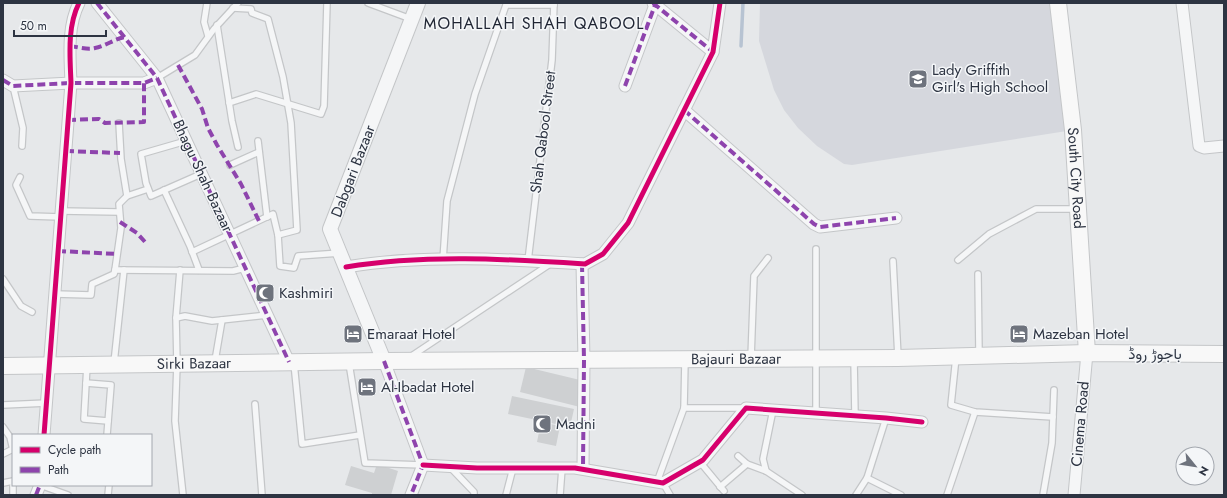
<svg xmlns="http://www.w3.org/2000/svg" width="1227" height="498" font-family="Jost,Vazirmatn,sans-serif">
	<rect width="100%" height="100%" fill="#e6e8ea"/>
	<polygon fill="#d5d7dd" points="760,3 1058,3 1073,130 852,165 844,164 817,146 798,128 784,110 774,90 759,41"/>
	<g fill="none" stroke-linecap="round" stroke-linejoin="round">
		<polyline stroke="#b7c3d2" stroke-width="3.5" points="741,46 743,3"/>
	</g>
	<g fill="#ced0d2">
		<polygon points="526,367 580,380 580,407 520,392"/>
		<polygon points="512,396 574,409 570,427 508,414"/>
		<polygon points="541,422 560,426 556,446 537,442"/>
		<polygon points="377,464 398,471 391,495 372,495 372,493 345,485 351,466 374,473"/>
	</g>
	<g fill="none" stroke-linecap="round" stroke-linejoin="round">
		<g stroke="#c4c6c8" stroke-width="8">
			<g id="service">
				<polyline points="207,3 204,22 208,36"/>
				<polyline points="368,3 411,19"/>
				<polyline points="233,8 251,9 252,13 268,19 283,77 291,123 297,230 278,235"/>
				<polyline points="217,25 232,121 238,147"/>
				<polyline points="157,78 195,55 214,29 238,3"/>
				<polyline points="13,86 23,128 22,146"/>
				<polyline points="229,103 256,94 321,114 324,106 327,3"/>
				<polyline points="186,141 141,154 146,183 151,196 201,174"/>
				<polyline points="258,141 267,217"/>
				<polyline points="230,165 259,152"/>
				<polyline points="20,177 16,185 30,216 61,217"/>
				<polyline points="164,190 190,246 199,270"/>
				<polyline points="127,196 148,189"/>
				<polyline points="61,211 119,212"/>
				<polyline points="192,252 273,214 278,235 280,266 294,268 298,256 340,253"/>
				<polyline points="443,260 447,201 475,94 506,5 554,5"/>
				<polyline points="958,260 989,234 1036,209 1076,209"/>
				<polyline points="528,261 552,60 554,3"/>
				<polyline points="893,261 898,357"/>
				<polyline points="115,270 233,271 245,268"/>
				<polyline points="180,270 176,318 177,364 175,421 183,495"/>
				<polyline points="978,274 979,354"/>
				<polyline points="3,279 21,306 32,312"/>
				<polyline points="55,294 91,295 92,284 114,274 115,270 121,228 119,204 127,196 121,159 119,123"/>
				<polyline points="176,318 185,316 212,321 267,315"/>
				<polyline points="410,357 550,264"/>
				<polyline points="956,357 951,405 975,412 1053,417"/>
				<polyline points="751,358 754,276 768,258"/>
				<polyline points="854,359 855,416"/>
				<polyline points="215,361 222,320"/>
				<polyline points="114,363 124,270"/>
				<polyline points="294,363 302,444 360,435"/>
				<polyline points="349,363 365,463 423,465"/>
				<polyline points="87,365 84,419 108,421"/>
				<polyline points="86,383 111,385 107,435"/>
				<polyline points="255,404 262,495"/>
				<polyline points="3,405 47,403"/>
				<polyline points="684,408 746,408"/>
				<polyline points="816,413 816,249"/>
				<polyline points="3,427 10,437 13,450"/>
				<polyline points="3,454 13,449"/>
				<polyline points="738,456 747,464 766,471 802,495"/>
				<polyline points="700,462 724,491"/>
				<polyline points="450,467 474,492 474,495"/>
				<polyline points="766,471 763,459 773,410"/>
				<polyline points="867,478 901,495"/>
				<polyline points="657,482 684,408 685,360"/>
				<polyline points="3,483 13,481"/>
				<polyline points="663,483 670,495"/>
				<polyline points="40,485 68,495"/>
				<polyline points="720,487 747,464"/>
				<polyline points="13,495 13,485"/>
				<polyline points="108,495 109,485"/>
				<polyline points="506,495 513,468"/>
				<polyline points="560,495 562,468"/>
				<polyline points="856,495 867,478 886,418"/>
				<polyline points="947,495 975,412"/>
				<polyline points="1043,495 1052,443 1054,390"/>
			</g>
		</g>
		<g stroke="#c4c6c8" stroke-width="13">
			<g id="minor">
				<polyline points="97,3 157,78 289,362"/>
				<polyline points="653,3 713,52"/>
				<polyline points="1182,3 1199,146 1204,148 1224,146"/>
				<polyline points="3,80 13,86 71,83 144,83 157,78"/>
				<polyline points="625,86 655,5"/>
				<polyline points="684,110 814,224 820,227 896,218"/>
				<polyline points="582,264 584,360 583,468"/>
				<path d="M346 267C424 254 506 259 585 264L603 254 628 223 713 52 720 3"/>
				<polyline points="384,361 423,465 411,495"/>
				<path d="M44 435 71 83C70 56 67 27 79 3"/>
				<polyline points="423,465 477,468 575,468 663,483 703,460 746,408 886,418 922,422"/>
				<polyline points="36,495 40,485"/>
				<polyline points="1074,495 1087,353"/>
			</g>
		</g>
		<g stroke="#c4c6c8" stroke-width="16">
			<polyline id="tertiary" points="384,361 330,229 418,3"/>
		</g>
		<g stroke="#c4c6c8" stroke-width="18">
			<g id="secondary">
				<path id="s1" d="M1058 3 1073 130 1087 353"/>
				<path id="s2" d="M3 366 384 361 898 358 1087 353 1224 354"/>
			</g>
		</g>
		<use href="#service" stroke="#f5f6f7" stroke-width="5.5"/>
		<use href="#minor" stroke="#f5f6f7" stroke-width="11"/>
		<use href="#tertiary" stroke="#f5f6f7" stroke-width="14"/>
		<use href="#secondary" stroke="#f8f8f8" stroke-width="16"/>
		<g stroke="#8e44ad" stroke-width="4" stroke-dasharray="8 4" stroke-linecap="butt">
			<polyline points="97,3 157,78 289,362"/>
			<polyline points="653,3 713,52"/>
			<path d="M70 46C78 47 88 50 95 48 106 46 114 39 125 37"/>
			<polyline points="178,65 202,109 208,128 217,145 241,184 259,221"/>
			<polyline points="3,80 13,86 71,83 144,83 157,78"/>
			<polyline points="625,86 655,5"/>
			<polyline points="684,110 814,224 820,227 896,218"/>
			<polyline points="68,120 99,119 105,123 144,122 144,83"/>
			<polyline points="66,151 120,153"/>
			<polyline points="120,222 137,233 146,243"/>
			<polyline points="58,251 117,254"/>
			<polyline points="582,264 584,360 583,468"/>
			<polyline points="384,361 423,465 411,495"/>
			<polyline points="36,495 40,485"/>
		</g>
		<g stroke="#f4f6f8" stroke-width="8">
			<g id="cycleway">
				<path d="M346 267C424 254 506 259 585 264L603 254 628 223 713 52 720 3"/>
				<path d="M44 435 71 83C70 56 67 27 79 3"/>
				<polyline points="423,465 477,468 575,468 663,483 703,460 746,408 886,418 922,422"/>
			</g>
		</g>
		<use href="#cycleway" stroke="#d6006c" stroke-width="5"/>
	</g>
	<defs>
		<g id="school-square" transform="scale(1)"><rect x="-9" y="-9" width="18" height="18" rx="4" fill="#6e737d" stroke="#f4f6f8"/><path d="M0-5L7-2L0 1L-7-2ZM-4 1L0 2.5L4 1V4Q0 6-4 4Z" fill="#fff"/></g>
		<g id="mosque-square" transform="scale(1)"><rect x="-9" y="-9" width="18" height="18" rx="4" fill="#6e737d" stroke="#f4f6f8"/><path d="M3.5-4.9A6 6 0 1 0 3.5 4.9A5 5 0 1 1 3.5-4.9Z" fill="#fff"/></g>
		<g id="hotel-square" transform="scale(1)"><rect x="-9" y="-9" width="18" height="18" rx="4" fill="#6e737d" stroke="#f4f6f8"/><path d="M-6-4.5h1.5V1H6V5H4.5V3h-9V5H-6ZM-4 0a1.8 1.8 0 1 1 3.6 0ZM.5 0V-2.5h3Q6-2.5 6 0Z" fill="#fff"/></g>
	</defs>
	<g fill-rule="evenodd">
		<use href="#school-square" x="918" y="79"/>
		<use href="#mosque-square" x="265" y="293"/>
		<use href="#hotel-square" x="353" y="334"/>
		<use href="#hotel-square" x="1019" y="334"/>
		<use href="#hotel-square" x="367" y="387"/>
		<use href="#mosque-square" x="542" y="424"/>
	</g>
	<g text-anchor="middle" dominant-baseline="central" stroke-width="3" stroke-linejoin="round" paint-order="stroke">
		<g font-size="15" fill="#2d3442" stroke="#f4f6f8" text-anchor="start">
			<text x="932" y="70">Lady Griffith<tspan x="932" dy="17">Girl's High School</tspan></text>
			<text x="279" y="293">Kashmiri</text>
			<text x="367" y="334">Emaraat Hotel</text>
			<text x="1033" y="334">Mazeban Hotel</text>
			<text x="381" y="387">Al-Ibadat Hotel</text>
			<text x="556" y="424">Madni</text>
		</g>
		<g font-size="15" fill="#2d3442" stroke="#f4f6f8">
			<text transform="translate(543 132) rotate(-83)">Shah Qabool Street</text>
			<text transform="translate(353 171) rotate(-69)">Dabgari Bazaar</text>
			<text transform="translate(203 176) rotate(65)">Bhagu Shah Bazaar</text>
			<text stroke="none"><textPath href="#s1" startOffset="176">South City Road</textPath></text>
			<text x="1155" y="354">باجوڑ روڈ</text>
			<text stroke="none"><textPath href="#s2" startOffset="733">Bajauri Bazaar</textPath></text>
			<text stroke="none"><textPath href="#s2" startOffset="191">Sirki Bazaar</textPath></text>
			<text transform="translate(1080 424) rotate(-85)">Cinema Road</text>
		</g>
		<g font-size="16" letter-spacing="1" fill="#1f2533" stroke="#f4f6f8">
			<text x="534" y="23">MOHALLAH SHAH QABOOL</text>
		</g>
	</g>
	<rect width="1227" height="498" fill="none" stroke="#2d3442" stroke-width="8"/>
	<rect x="12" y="434" width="140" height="52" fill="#f4f6f8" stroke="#a4a8af"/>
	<rect x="20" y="447" width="20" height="6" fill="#d6006c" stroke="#a4a8af"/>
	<text x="48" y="454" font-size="12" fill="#2d3442">Cycle path</text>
	<rect x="20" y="467" width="20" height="6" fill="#8e44ad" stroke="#a4a8af"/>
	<text x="48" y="474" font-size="12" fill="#2d3442">Path</text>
	<g transform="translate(1195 466) rotate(120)"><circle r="19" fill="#f4f6f8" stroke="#a4a8af"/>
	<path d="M0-3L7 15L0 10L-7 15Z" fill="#6e737d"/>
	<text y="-6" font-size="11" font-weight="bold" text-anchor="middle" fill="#2d3442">N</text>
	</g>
	<path d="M14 30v6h92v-6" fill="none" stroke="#2d3442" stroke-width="2"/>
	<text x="20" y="30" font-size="12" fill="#2d3442" stroke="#f4f6f8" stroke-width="3" paint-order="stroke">50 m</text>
</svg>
